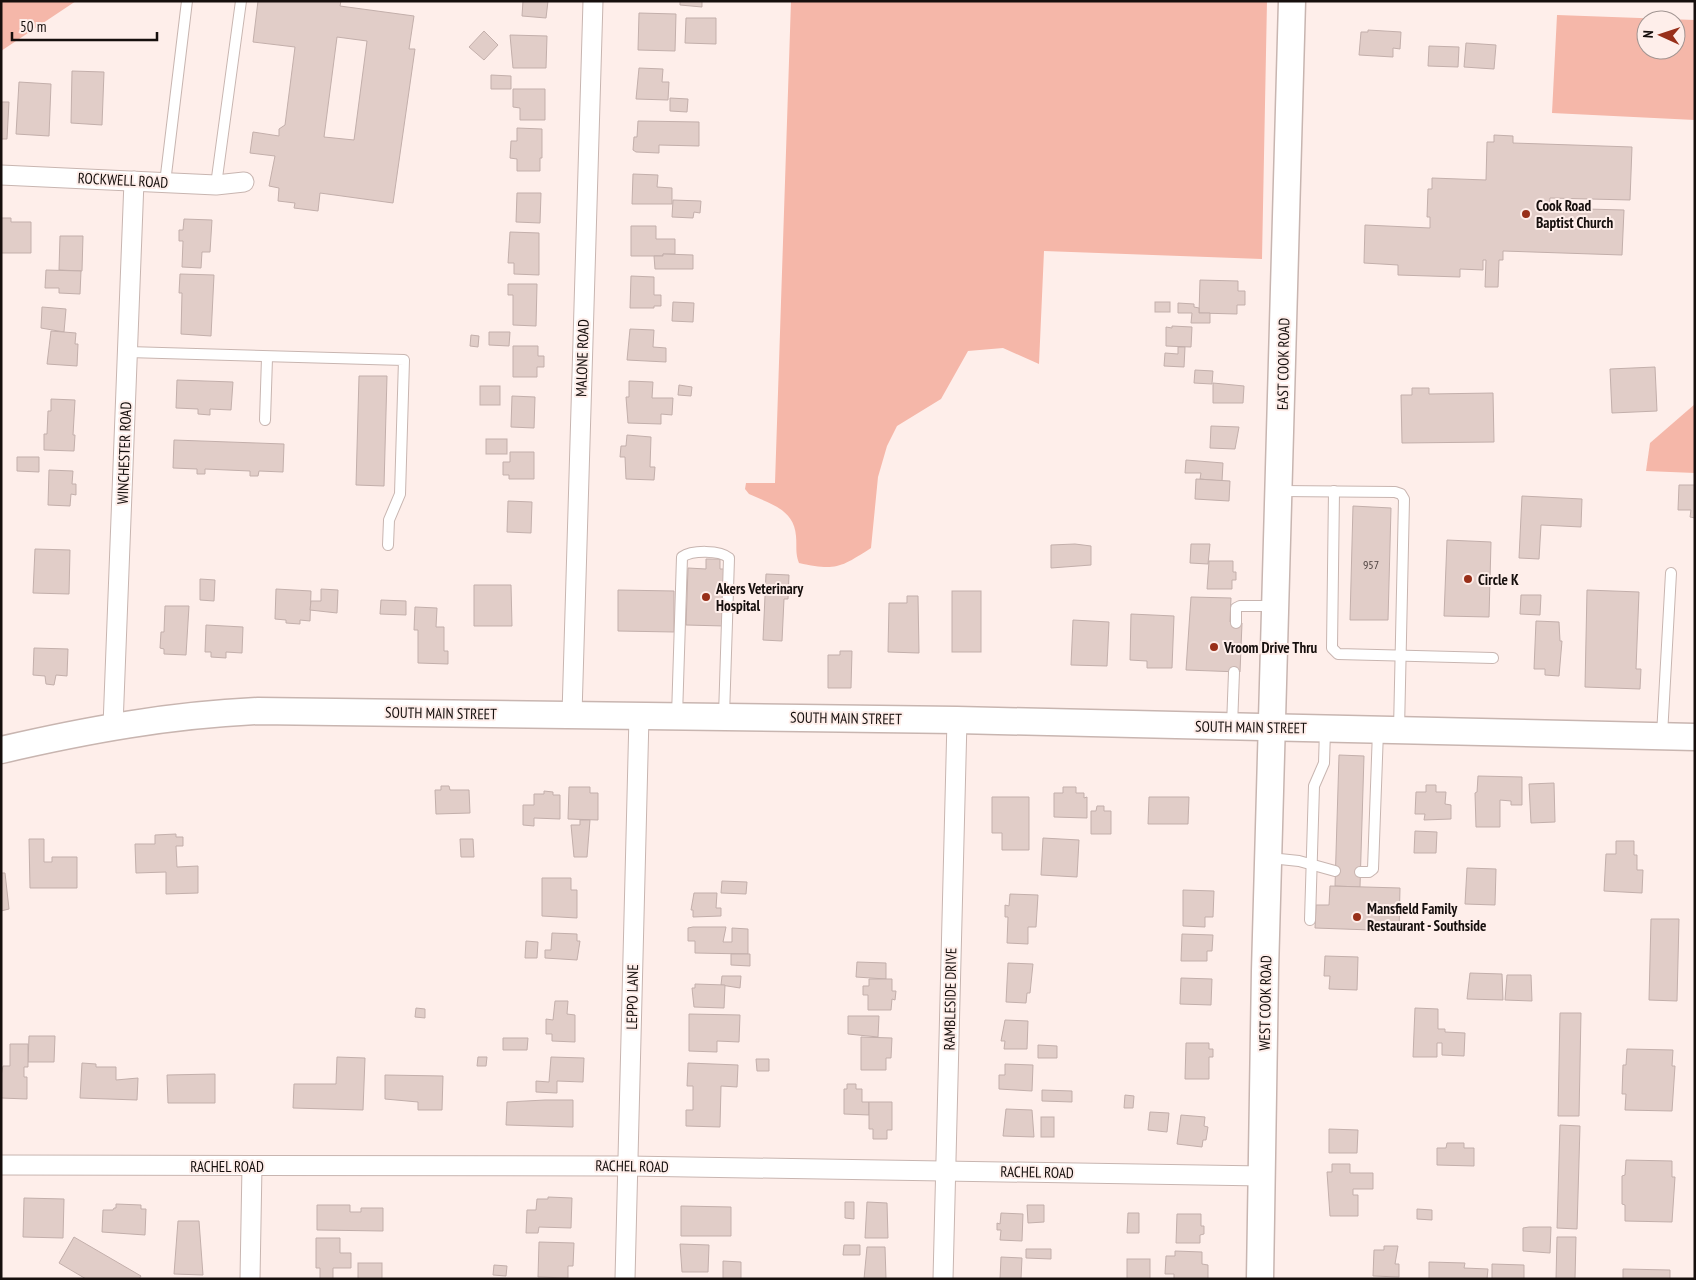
<svg xmlns="http://www.w3.org/2000/svg" width="1696" height="1280" font-family="'PT Sans Narrow',sans-serif">
	<rect width="100%" height="100%" fill="#feeeea"/>
	<g fill="#f5b7a9" fill-rule="evenodd">
		<polygon points="1,1 76,1 1,51"/>
		<path d="M791 1H1267L1262 259 1044 251 1039 364 1003 348 968 351 941 399 897 426 887 446 878 477 871 548C840 568 835 571 799 563 795 553 797 546 796 536 794 509 770 504 749 494L745 489 746 483H775Z"/>
		<path d="M1557 15 1695 20V120L1552 113ZM1646 20H1676V50H1646Z"/>
		<polygon points="1695,404 1695,473 1646,471 1650,443"/>
	</g>
	<g fill="#e1cdc8" stroke="#c3afab" fill-rule="evenodd">
		<path d="M258 1H341L340 6 414 16 409 49H415L393 203 320 193 318 211 294 208 295 203 278 201 279 188 269 186 275 156 250 153 253 132 279 136V129L285 125 295 47 253 42ZM337 37 367 41 354 140 324 137Z"/>
		<polygon points="523,1 548,1 546,18 522,16"/>
		<polygon points="680,1 702,1 702,7 680,5"/>
		<polygon points="639,13 676,14 675,51 638,50"/>
		<polygon points="686,18 716,18 716,44 685,43"/>
		<polygon points="1368,30 1401,32 1400,49 1393,48 1393,57 1359,55 1361,32 1368,32"/>
		<polygon points="484,31 498,45 484,60 469,47"/>
		<polygon points="510,35 547,36 546,68 513,68"/>
		<polygon points="1466,43 1496,45 1494,69 1464,67"/>
		<polygon points="1429,46 1459,47 1458,67 1428,66"/>
		<polygon points="639,68 663,69 662,82 669,82 668,100 636,99"/>
		<polygon points="72,71 104,72 102,125 71,123"/>
		<polygon points="491,75 511,76 511,89 491,89"/>
		<polygon points="19,82 51,84 49,136 16,134"/>
		<polygon points="513,89 545,89 545,120 520,120 520,108 513,107"/>
		<polygon points="670,98 688,99 687,112 670,111"/>
		<polygon points="1,102 9,102 7,139 1,139"/>
		<polygon points="638,121 699,122 699,146 659,145 659,153 636,152 633,150 634,137 637,137"/>
		<polygon points="517,128 542,129 542,158 540,158 540,171 517,171 517,159 510,158 511,141 517,141"/>
		<polygon points="1494,135 1513,136 1513,143 1632,147 1630,200 1550,198 1549,208 1624,210 1622,255 1503,251 1503,260 1499,260 1498,287 1485,287 1486,260 1483,260 1483,270 1460,269 1460,277 1398,275 1398,265 1364,263 1365,225 1430,228 1430,217 1427,217 1428,189 1432,189 1432,178 1486,180 1487,142 1494,142"/>
		<polygon points="633,174 658,175 657,187 672,188 672,204 632,204"/>
		<polygon points="517,193 541,193 540,223 516,222"/>
		<polygon points="673,200 701,201 700,213 694,212 693,218 672,217"/>
		<polygon points="1,218 11,218 11,222 31,222 31,253 1,253"/>
		<polygon points="184,219 212,220 210,252 202,252 201,268 182,267 183,241 179,241 179,230 183,230"/>
		<polygon points="631,226 656,226 656,239 675,239 675,254 663,254 663,256 631,256"/>
		<polygon points="510,232 539,233 539,275 514,274 514,263 508,263"/>
		<polygon points="60,236 83,236 82,271 59,270"/>
		<polygon points="663,254 693,255 693,269 655,269 654,256 663,256"/>
		<polygon points="46,270 81,271 80,294 59,293 59,288 45,288"/>
		<polygon points="180,274 214,275 211,336 181,334 182,293 179,293"/>
		<polygon points="631,276 654,277 654,295 661,295 661,306 654,306 654,308 630,308"/>
		<polygon points="1200,280 1238,281 1238,291 1245,291 1245,305 1237,305 1237,314 1199,313"/>
		<polygon points="508,284 537,284 536,326 513,325 513,295 508,295"/>
		<polygon points="673,302 694,303 693,322 672,321"/>
		<rect x="1155" y="302" width="15" height="10"/>
		<polygon points="1178,303 1194,304 1194,307 1199,308 1199,313 1210,313 1210,323 1191,323 1192,313 1178,313"/>
		<polygon points="42,307 66,309 64,332 41,328"/>
		<polygon points="1172,326 1192,327 1191,347 1166,346 1166,327 1172,328"/>
		<polygon points="630,329 654,330 653,347 666,348 666,362 627,360"/>
		<polygon points="51,331 76,333 75,344 78,344 77,366 47,364"/>
		<polygon points="489,332 510,332 509,346 489,345"/>
		<polygon points="471,335 479,336 478,347 470,346"/>
		<polygon points="513,346 538,346 538,356 544,356 544,367 537,367 537,377 513,377"/>
		<polygon points="1178,347 1185,347 1184,367 1164,366 1165,353 1178,354"/>
		<polygon points="1655,367 1657,411 1612,413 1610,369"/>
		<polygon points="1195,370 1213,371 1212,384 1194,383"/>
		<polygon points="359,376 387,376 384,486 356,485"/>
		<polygon points="177,380 233,382 231,410 210,409 210,415 198,414 198,409 176,408"/>
		<polygon points="629,381 653,382 652,398 673,398 672,415 661,414 661,424 628,423 626,397 629,397"/>
		<polygon points="1213,383 1244,386 1243,403 1213,403"/>
		<polygon points="679,385 692,387 691,396 678,395"/>
		<rect x="480" y="386" width="20" height="19"/>
		<polygon points="1412,388 1429,388 1429,394 1493,393 1494,442 1402,443 1401,395 1412,395"/>
		<polygon points="512,396 535,397 534,428 511,427"/>
		<polygon points="51,399 75,400 73,435 75,435 74,451 44,450 44,434 47,434 48,411 51,411"/>
		<polygon points="1211,426 1239,427 1235,449 1210,448"/>
		<polygon points="627,435 651,437 650,467 655,467 654,480 626,479 625,457 620,457 621,446 626,446"/>
		<rect x="486" y="439" width="21" height="15"/>
		<polygon points="174,440 284,444 283,472 259,471 258,476 250,476 250,471 205,469 205,474 197,474 197,469 173,468"/>
		<polygon points="510,452 534,452 534,479 509,479 509,475 503,475 503,462 510,462"/>
		<polygon points="17,457 39,457 39,472 17,471"/>
		<polygon points="1186,460 1223,463 1222,481 1200,479 1201,473 1185,473"/>
		<polygon points="49,470 73,471 72,484 76,484 76,495 71,494 70,506 48,505"/>
		<polygon points="1196,479 1230,481 1229,501 1195,499"/>
		<polygon points="1679,485 1695,485 1695,518 1690,517 1691,510 1678,510"/>
		<polygon points="1522,496 1582,499 1581,527 1541,525 1539,559 1519,558"/>
		<polygon points="508,501 532,502 531,533 507,532"/>
		<polygon points="1353,506 1391,508 1388,620 1350,620"/>
		<polygon points="1447,540 1491,542 1489,617 1444,616"/>
		<polygon points="1075,544 1091,546 1091,565 1051,568 1051,545"/>
		<polygon points="1191,544 1210,544 1208,564 1190,563"/>
		<polygon points="35,549 70,550 69,594 33,593"/>
		<polygon points="706,559 720,559 720,569 726,569 724,626 686,625 688,568 706,569"/>
		<polygon points="1209,561 1233,561 1233,572 1236,572 1236,580 1232,580 1232,589 1207,589"/>
		<polygon points="766,574 789,575 788,599 784,599 782,641 763,640"/>
		<polygon points="200,579 215,580 214,601 200,600"/>
		<polygon points="474,585 511,585 512,626 474,626"/>
		<polygon points="276,589 311,591 310,621 300,620 300,624 286,623 286,620 275,619"/>
		<polygon points="321,589 338,590 337,613 310,610 311,601 321,601"/>
		<polygon points="618,590 674,591 674,632 618,631"/>
		<polygon points="1587,590 1639,592 1636,669 1641,669 1640,689 1585,687"/>
		<rect x="952" y="591" width="29" height="61"/>
		<polygon points="1521,595 1541,595 1540,615 1520,614"/>
		<polygon points="907,596 918,596 919,653 888,652 889,603 907,603"/>
		<polygon points="1191,597 1231,598 1230,622 1242,623 1240,672 1186,670"/>
		<polygon points="381,600 406,601 406,615 380,614"/>
		<polygon points="165,606 189,606 186,655 164,654 164,649 160,648 161,632 164,632"/>
		<polygon points="415,607 437,608 436,627 444,627 444,651 448,651 448,664 418,663 418,630 414,630"/>
		<polygon points="1131,614 1174,616 1172,668 1147,668 1147,661 1130,660"/>
		<polygon points="1073,620 1109,622 1107,666 1071,665"/>
		<polygon points="1536,621 1559,622 1560,641 1562,641 1559,676 1545,675 1545,669 1534,669"/>
		<polygon points="206,625 243,627 242,653 226,652 226,658 211,657 211,652 205,652"/>
		<polygon points="34,648 68,649 67,676 56,675 54,685 46,684 45,676 33,675"/>
		<polygon points="840,651 852,651 851,688 828,688 828,655 840,655"/>
		<polygon points="1339,755 1364,756 1360,887 1335,886"/>
		<polygon points="1478,776 1522,777 1522,805 1511,805 1511,801 1500,800 1500,827 1476,827 1475,793 1477,792"/>
		<polygon points="1554,783 1555,822 1531,823 1529,784"/>
		<polygon points="1426,785 1436,785 1436,792 1446,792 1445,804 1451,805 1451,819 1424,820 1425,814 1415,814 1416,792 1426,792"/>
		<polygon points="441,786 449,786 450,790 469,790 470,813 436,814 435,790 441,790"/>
		<polygon points="569,787 590,787 590,793 598,793 598,820 568,819"/>
		<polygon points="1063,787 1076,787 1076,793 1084,793 1084,798 1087,797 1087,818 1054,817 1054,793 1063,793"/>
		<polygon points="544,791 553,792 553,795 560,795 560,819 534,818 534,826 523,825 523,805 534,805 534,794 544,794"/>
		<polygon points="992,797 1029,797 1029,850 1002,850 1002,833 992,833"/>
		<polygon points="1149,797 1189,797 1188,824 1148,824"/>
		<polygon points="1097,806 1104,806 1104,811 1111,811 1111,834 1091,834 1091,811 1096,811"/>
		<polygon points="580,820 590,820 587,857 574,857 571,825 580,825"/>
		<polygon points="1415,831 1437,832 1436,853 1414,853"/>
		<polygon points="176,834 176,837 183,837 183,846 176,846 177,867 198,866 198,893 166,894 166,872 136,873 135,844 155,844 155,835"/>
		<polygon points="1043,838 1079,840 1077,877 1041,875"/>
		<polygon points="29,839 44,839 44,862 52,862 52,857 77,857 77,888 30,888"/>
		<polygon points="460,839 473,839 474,857 461,857"/>
		<polygon points="1616,841 1634,841 1634,855 1637,855 1637,870 1643,870 1642,893 1604,891 1606,854 1616,854"/>
		<polygon points="1467,868 1496,869 1495,905 1465,904"/>
		<polygon points="1,873 5,873 9,909 1,911"/>
		<polygon points="542,878 571,878 571,890 577,890 577,918 542,916"/>
		<polygon points="722,881 747,882 746,894 721,893"/>
		<polygon points="1330,886 1400,888 1399,931 1315,928 1316,905 1329,905"/>
		<polygon points="1183,890 1214,891 1213,917 1205,917 1205,927 1183,926"/>
		<polygon points="694,893 717,893 716,908 721,908 721,916 693,917 693,910 691,910"/>
		<polygon points="1010,894 1038,895 1036,927 1028,927 1028,944 1007,943 1008,917 1005,917 1005,905 1009,906"/>
		<polygon points="1651,919 1679,919 1677,1001 1649,1000"/>
		<polygon points="693,927 726,927 723,942 732,942 732,928 748,929 748,954 695,953 695,941 688,941 688,928"/>
		<polygon points="552,933 577,934 577,941 580,941 577,960 545,958 545,950 551,950"/>
		<polygon points="1182,934 1213,935 1212,951 1207,951 1207,961 1181,961"/>
		<polygon points="526,941 538,942 537,958 525,958"/>
		<polygon points="731,954 750,954 750,966 731,965"/>
		<polygon points="1325,956 1358,957 1357,990 1329,989 1330,976 1324,976"/>
		<polygon points="857,962 886,963 886,979 856,977"/>
		<polygon points="1008,963 1033,964 1030,993 1027,993 1026,1003 1006,1002"/>
		<polygon points="1470,973 1502,974 1503,1000 1467,999"/>
		<polygon points="1507,975 1531,975 1532,1001 1505,1000"/>
		<polygon points="722,976 741,976 740,988 721,985"/>
		<polygon points="1181,978 1212,979 1211,1005 1180,1004"/>
		<polygon points="869,979 892,979 892,991 896,991 895,1000 892,999 891,1010 868,1010 868,995 863,995 863,986 869,986"/>
		<polygon points="695,984 725,985 724,1008 694,1007 692,988 695,988"/>
		<polygon points="555,1001 568,1001 567,1014 575,1015 575,1042 552,1041 552,1034 546,1034 546,1019 553,1020"/>
		<polygon points="416,1008 425,1009 425,1018 415,1017"/>
		<polygon points="1415,1008 1438,1009 1438,1029 1445,1029 1445,1032 1465,1033 1464,1056 1442,1055 1442,1043 1437,1043 1437,1057 1413,1057"/>
		<polygon points="1560,1013 1581,1013 1579,1116 1558,1116"/>
		<polygon points="689,1014 740,1015 739,1042 717,1041 717,1052 689,1051"/>
		<polygon points="848,1016 879,1016 878,1037 848,1034"/>
		<polygon points="1005,1020 1028,1021 1027,1049 1004,1049 1005,1041 1001,1041"/>
		<polygon points="29,1036 55,1036 54,1062 28,1062"/>
		<polygon points="861,1037 892,1038 891,1058 886,1058 886,1070 861,1070"/>
		<polygon points="503,1038 528,1038 527,1050 503,1050"/>
		<polygon points="1186,1043 1209,1043 1209,1049 1213,1049 1213,1057 1209,1057 1209,1079 1185,1079"/>
		<polygon points="10,1044 28,1044 28,1067 24,1067 24,1077 27,1077 27,1099 1,1098 1,1076 3,1066 10,1066"/>
		<polygon points="1038,1045 1057,1046 1057,1058 1038,1058"/>
		<polygon points="1627,1049 1673,1050 1672,1066 1675,1066 1672,1111 1625,1110 1626,1094 1622,1094 1623,1065 1626,1065"/>
		<polygon points="337,1057 365,1058 363,1110 293,1108 294,1084 336,1084"/>
		<polygon points="478,1057 487,1057 486,1066 477,1066"/>
		<polygon points="551,1057 584,1058 583,1082 557,1081 557,1093 536,1092 536,1081 549,1082"/>
		<polygon points="756,1059 769,1059 769,1071 757,1071"/>
		<polygon points="82,1063 96,1064 96,1067 116,1067 116,1080 138,1078 137,1100 80,1098"/>
		<polygon points="688,1063 738,1065 737,1087 721,1086 720,1127 686,1126 686,1110 693,1110 693,1086 687,1086"/>
		<polygon points="1005,1064 1033,1065 1032,1091 999,1089 999,1075 1005,1075"/>
		<polygon points="215,1074 215,1103 168,1103 167,1075"/>
		<polygon points="385,1075 443,1076 442,1110 418,1110 418,1102 385,1099"/>
		<polygon points="847,1084 856,1084 856,1089 862,1089 862,1102 869,1102 869,1115 844,1114 844,1089 847,1089"/>
		<polygon points="1042,1090 1072,1091 1072,1102 1042,1101"/>
		<polygon points="1125,1095 1134,1096 1133,1108 1124,1108"/>
		<polygon points="545,1100 573,1100 573,1127 506,1125 507,1102"/>
		<polygon points="869,1102 892,1102 892,1130 887,1130 887,1139 873,1139 873,1129 869,1129"/>
		<polygon points="1006,1109 1032,1110 1034,1137 1003,1136"/>
		<polygon points="1150,1112 1169,1113 1167,1132 1148,1130"/>
		<polygon points="1181,1115 1205,1117 1204,1126 1208,1127 1206,1140 1203,1140 1202,1147 1177,1144"/>
		<rect x="1041" y="1117" width="13" height="20"/>
		<polygon points="1560,1125 1580,1126 1577,1229 1557,1228"/>
		<polygon points="1329,1129 1358,1130 1357,1153 1329,1153"/>
		<polygon points="1447,1143 1464,1143 1464,1148 1474,1148 1474,1166 1437,1165 1437,1148 1446,1148"/>
		<polygon points="1626,1160 1672,1161 1672,1177 1675,1177 1672,1222 1625,1221 1625,1205 1622,1204 1622,1176 1625,1175"/>
		<polygon points="1332,1164 1350,1164 1350,1173 1373,1173 1373,1189 1353,1189 1353,1195 1358,1195 1358,1216 1330,1216 1327,1172 1332,1172"/>
		<polygon points="548,1197 572,1198 571,1228 539,1227 538,1233 526,1233 527,1210 536,1210 537,1199 548,1199"/>
		<polygon points="24,1198 64,1199 63,1238 23,1237"/>
		<polygon points="845,1202 854,1202 854,1219 845,1218"/>
		<polygon points="867,1202 887,1203 888,1238 865,1238"/>
		<polygon points="116,1204 141,1205 141,1209 146,1209 145,1235 102,1232 103,1210 113,1210 114,1208 116,1208"/>
		<polygon points="317,1205 350,1205 350,1212 361,1212 361,1208 383,1208 383,1231 317,1230"/>
		<polygon points="1027,1205 1044,1205 1044,1222 1028,1223"/>
		<polygon points="681,1206 731,1207 731,1236 681,1236"/>
		<polygon points="1417,1209 1432,1210 1432,1220 1417,1219"/>
		<polygon points="1001,1213 1023,1214 1022,1241 1000,1240 1001,1230 997,1230 997,1223 1000,1224"/>
		<polygon points="1128,1213 1139,1213 1139,1233 1127,1233"/>
		<polygon points="1177,1214 1201,1214 1201,1226 1204,1226 1204,1234 1200,1235 1200,1243 1176,1243"/>
		<polygon points="178,1221 199,1221 203,1275 174,1274"/>
		<polygon points="1529,1227 1551,1227 1550,1253 1523,1251 1523,1228"/>
		<polygon points="74,1237 141,1276 139,1279 86,1279 59,1263"/>
		<polygon points="1557,1237 1576,1237 1575,1279 1556,1279"/>
		<polygon points="316,1238 340,1238 340,1253 351,1253 351,1268 333,1268 333,1279 320,1279 320,1268 316,1268"/>
		<polygon points="539,1242 574,1243 573,1266 568,1266 568,1278 538,1277"/>
		<polygon points="680,1244 709,1245 708,1272 682,1272"/>
		<polygon points="844,1245 860,1245 860,1255 843,1255"/>
		<polygon points="1384,1246 1398,1246 1395,1264 1399,1264 1399,1277 1373,1276 1374,1250 1384,1250"/>
		<polygon points="867,1247 885,1247 886,1279 864,1279"/>
		<polygon points="1026,1249 1051,1249 1051,1259 1026,1258"/>
		<polygon points="1175,1251 1202,1252 1202,1264 1208,1265 1208,1279 1174,1279 1174,1274 1165,1274 1166,1256 1175,1256"/>
		<polygon points="1001,1257 1022,1258 1021,1279 1000,1279"/>
		<rect x="1127" y="1259" width="23" height="20"/>
		<polygon points="723,1261 741,1262 741,1279 723,1279"/>
		<polygon points="1429,1262 1465,1263 1464,1268 1488,1269 1487,1279 1429,1279"/>
		<rect x="358" y="1263" width="24" height="16"/>
		<polygon points="1492,1264 1524,1265 1524,1279 1492,1279"/>
		<polygon points="494,1265 507,1266 506,1276 493,1275"/>
		<polygon points="1623,1269 1670,1270 1670,1279 1623,1279"/>
	</g>
	<g fill="none" stroke-linecap="round" stroke-linejoin="round">
		<g stroke="#c8b5b0" stroke-width="12">
			<g id="lane">
				<polyline points="165,183 187,1"/>
				<polyline points="216,185 241,1"/>
				<polyline points="128,352 404,360 400,494 389,520 388,545"/>
				<polyline points="265,420 267,358"/>
				<polyline points="1280,491 1395,492 1401,494 1404,499 1399,730"/>
				<polyline points="1334,491 1332,648 1338,654 1493,658"/>
				<polyline points="1236,623 1236,608 1240,606 1275,606"/>
				<path d="M677 716 682 557C692 550 720 550 729 558L724 716"/>
				<polyline points="1232,726 1234,672"/>
				<polyline points="1662,735 1671,573"/>
				<polyline points="1270,858 1299,861 1335,871"/>
				<polyline points="1360,872 1369,872 1373,869 1378,731"/>
				<polyline points="1310,920 1314,786 1324,763 1325,730"/>
			</g>
		</g>
		<g stroke="#c8b5b0" stroke-width="21">
			<g id="street">
				<polyline points="1,175 216,185 244,182"/>
				<polyline points="572,714 593,1"/>
				<polyline points="113,726 134,181"/>
				<polyline points="1,1165 628,1166 1263,1176"/>
				<polyline points="250,1279 252,1166"/>
				<polyline points="625,1279 639,716"/>
				<polyline points="943,1279 957,720"/>
			</g>
		</g>
		<g stroke="#c8b5b0" stroke-width="29">
			<g id="secondary">
				<path d="M1 750C87 730 170 715 258 711L957 720 1695 737"/>
				<polyline points="1260,1279 1265,971 1292,1"/>
			</g>
		</g>
		<use href="#lane" stroke="#fff" stroke-width="10"/>
		<use href="#street" stroke="#fff" stroke-width="19"/>
		<use href="#secondary" stroke="#fff" stroke-width="26"/>
	</g>
	<g fill="#982f19" stroke="#feeeea" stroke-width="2">
		<circle cx="1526" cy="214" r="5"/>
		<circle cx="1468" cy="579" r="5"/>
		<circle cx="706" cy="597" r="5"/>
		<circle cx="1214" cy="647" r="5"/>
		<circle cx="1357" cy="917" r="5"/>
	</g>
	<g text-anchor="middle" dominant-baseline="central" stroke-width="4" stroke-linejoin="round" paint-order="stroke">
		<g font-size="12" fill="#493e3c">
			<text x="1371" y="564">957</text>
		</g>
		<g font-size="15" fill="#160f0d" stroke="#feeeea">
			<text transform="translate(123 180) rotate(3)">ROCKWELL ROAD</text>
			<text transform="translate(582 358) rotate(-88)">MALONE ROAD</text>
			<text transform="translate(1283 364) rotate(-89)">EAST COOK ROAD</text>
			<text transform="translate(124 453) rotate(-88)">WINCHESTER ROAD</text>
			<text transform="translate(441 713) rotate(1)">SOUTH MAIN STREET</text>
			<text transform="translate(846 718) rotate(1)">SOUTH MAIN STREET</text>
			<text transform="translate(1251 727) rotate(1)">SOUTH MAIN STREET</text>
			<text transform="translate(632 997) rotate(-89)">LEPPO LANE</text>
			<text transform="translate(950 999) rotate(-89)">RAMBLESIDE DRIVE</text>
			<text transform="translate(1265 1003) rotate(-89)">WEST COOK ROAD</text>
			<text x="227" y="1166">RACHEL ROAD</text>
			<text transform="translate(632 1166) rotate(1)">RACHEL ROAD</text>
			<text transform="translate(1037 1172) rotate(1)">RACHEL ROAD</text>
		</g>
		<g font-size="15" font-weight="bold" fill="#160f0d" stroke="#feeeea" text-anchor="start">
			<text x="1536" y="205">Cook Road<tspan x="1536" dy="17">Baptist Church</tspan></text>
			<text x="1478" y="579">Circle K</text>
			<text x="716" y="588">Akers Veterinary<tspan x="716" dy="17">Hospital</tspan></text>
			<text x="1224" y="647">Vroom Drive Thru</text>
			<text x="1367" y="908">Mansfield Family<tspan x="1367" dy="17">Restaurant - Southside</tspan></text>
		</g>
	</g>
	<rect width="1696" height="1280" fill="none" stroke="#160f0d" stroke-width="5"/>
	<g transform="translate(1661 35) rotate(273)"><circle r="24" fill="#feeeea" stroke="#a19592"/>
	<path d="M0-4L9 19L0 12L-9 19Z" fill="#982f19"/>
	<text y="-8" font-size="14" font-weight="bold" text-anchor="middle" fill="#160f0d">N</text>
	</g>
	<path d="M12 32v8h145v-8" fill="none" stroke="#160f0d" stroke-width="2.5"/>
	<text x="20" y="32" font-size="15" fill="#160f0d" stroke="#feeeea" stroke-width="4" paint-order="stroke">50 m</text>
</svg>
